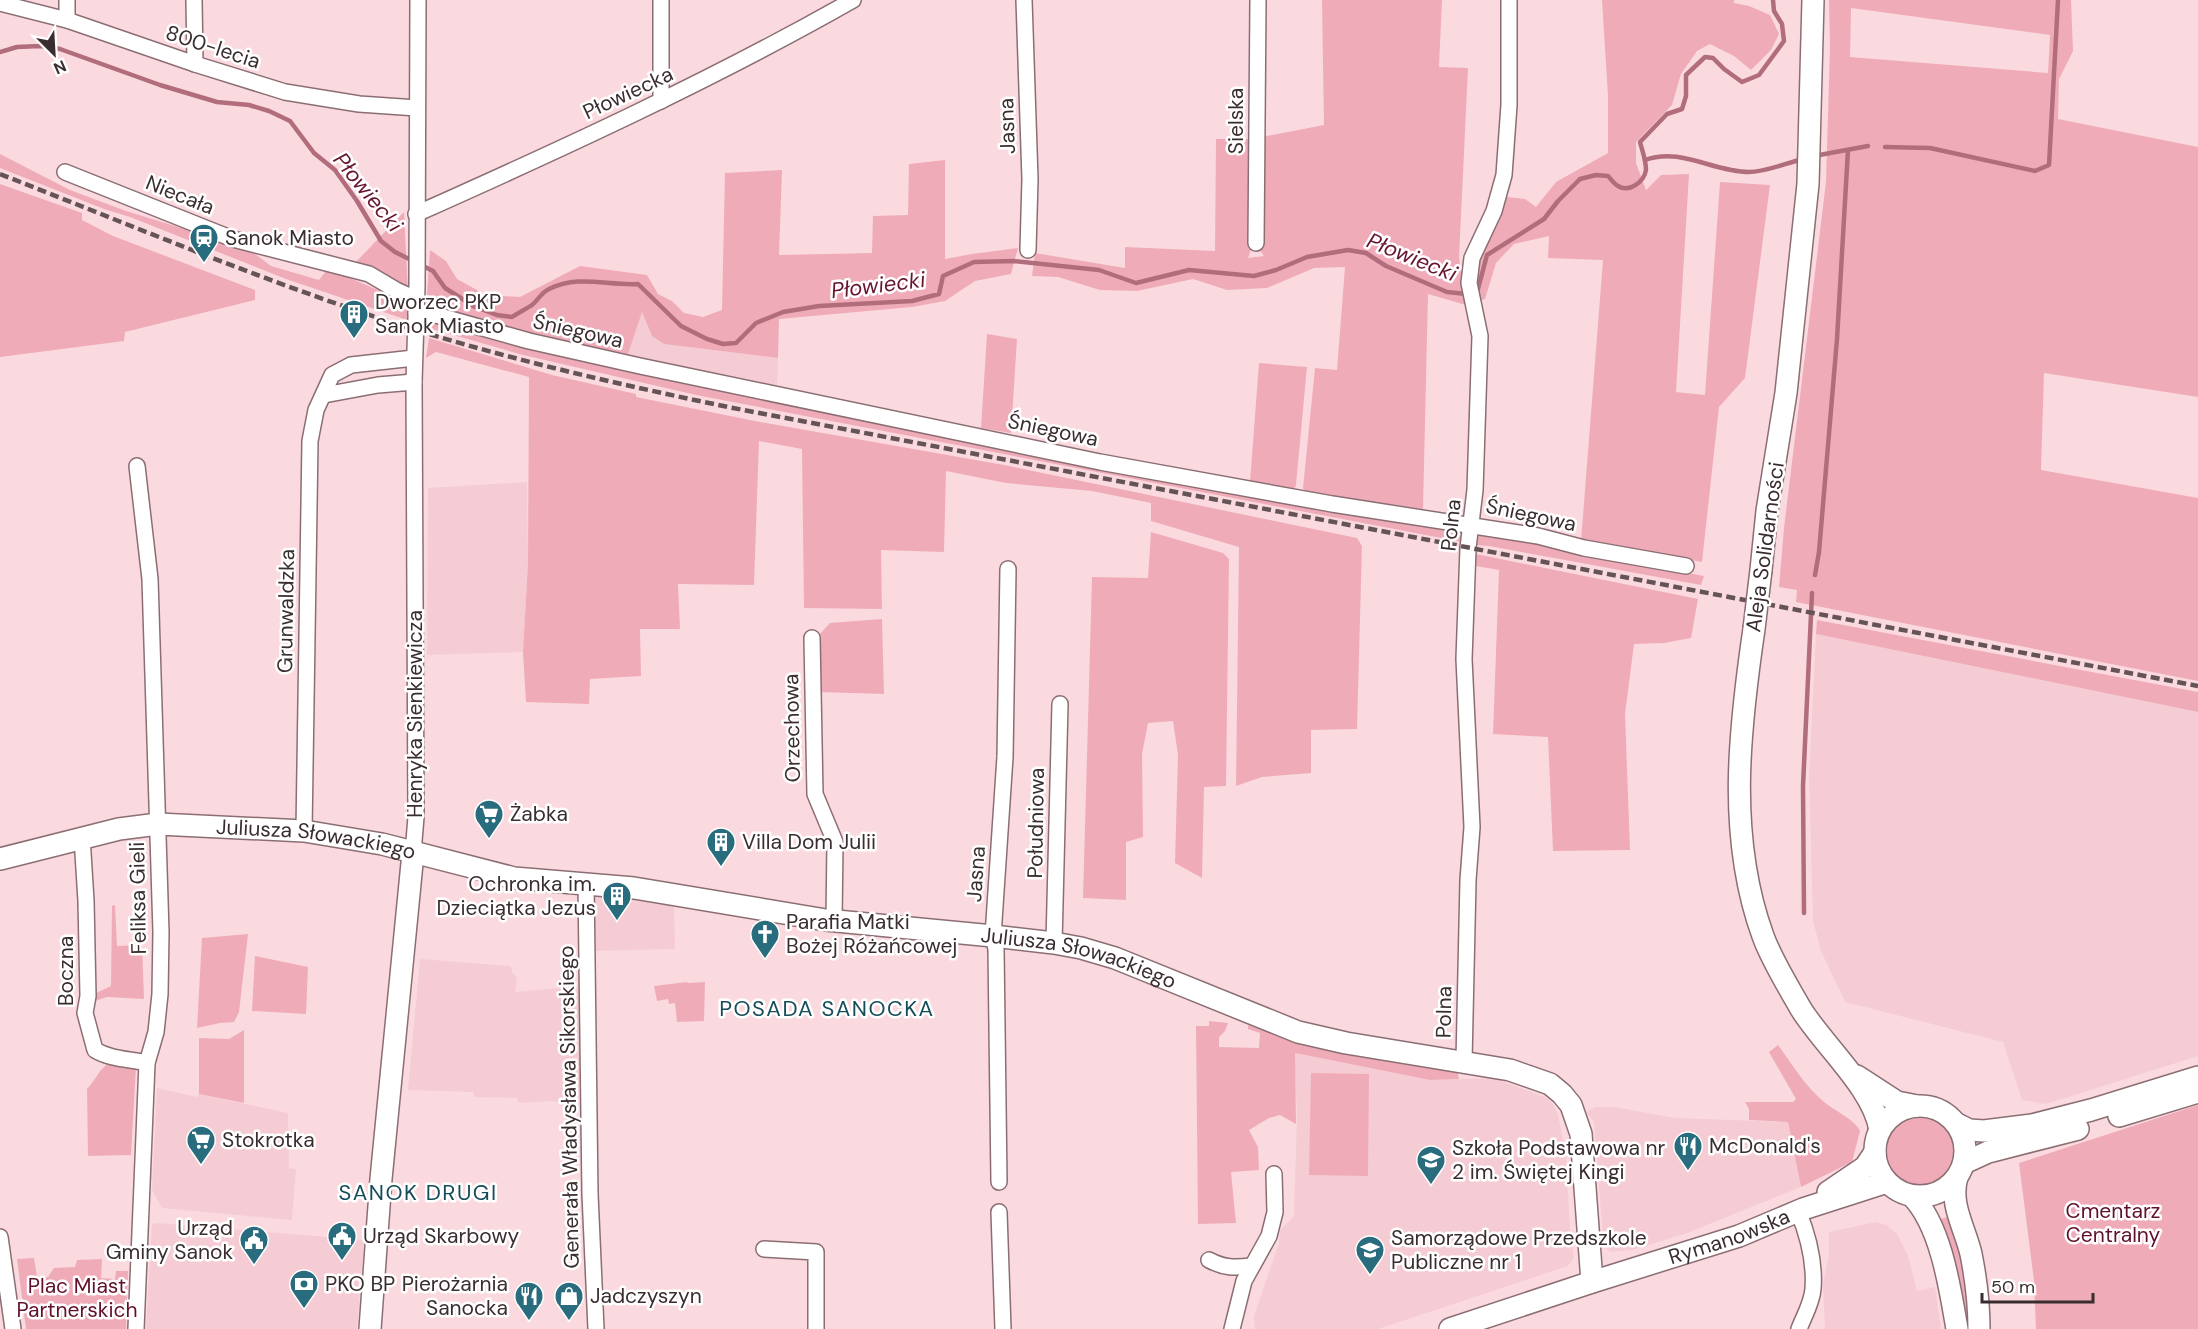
<svg xmlns="http://www.w3.org/2000/svg" width="2198" height="1329" font-family="'DM Sans',sans-serif">
	<rect width="100%" height="100%" fill="#fbdadf"/>
	<g fill="#f5ccd3">
		<polygon points="642,311 652,336 664,344 778,358 777,387 663,365 628,354"/>
		<polygon points="527,482 528,562 523,652 427,655 428,488"/>
		<polygon points="1816,634 2198,712 2198,1056 2046,1104 2022,1100 2003,1042 1845,1002 1821,951 1813,921 1809,776"/>
		<polygon points="593,895 643,899 674,905 675,949 594,951"/>
		<polygon points="420,959 511,966 512,972 517,978 515,992 579,986 579,1104 551,1101 518,1103 517,1098 474,1097 474,1092 408,1090"/>
		<polygon points="1294,1053 1430,1080 1494,1078 1547,1098 1553,1104 1558,1115 1566,1154 1570,1230 1574,1258 1568,1266 1378,1329 1255,1329 1254,1316 1279,1243 1280,1230 1294,1216 1297,1116"/>
		<polygon points="157,1088 197,1097 199,1094 288,1113 289,1168 296,1169 292,1220 162,1208 152,1190"/>
		<polygon points="1595,1107 1614,1107 1676,1118 1788,1122 1801,1187 1687,1233 1632,1250 1611,1252 1605,1248 1603,1238 1594,1122 1586,1112"/>
		<polygon points="1876,1222 1886,1225 1897,1234 1908,1256 1917,1291 1935,1287 1941,1329 1825,1329 1823,1284 1829,1254 1829,1232"/>
		<polygon points="157,1223 364,1240 357,1329 146,1329 152,1224"/>
	</g>
	<g fill="#efacb8" fill-rule="evenodd">
		<polygon points="1322,0 1442,0 1439,67 1468,68 1459,258 1466,305 1428,294 1423,509 1390,504 1368,505 1306,493 1303,488 1315,368 1337,370 1345,267 1314,268 1267,288 1227,290 1193,279 1137,291 1100,290 1058,277 1032,276 1035,253 1125,268 1125,247 1215,251 1216,139 1250,139 1252,247 1248,258 1264,256 1260,250 1262,137 1324,125"/>
		<polygon points="1602,0 1734,0 1734,3 1749,6 1770,15 1779,34 1771,50 1751,70 1734,56 1710,44 1697,51 1681,74 1672,105 1636,142 1636,163 1646,190 1661,175 1689,174 1676,392 1705,395 1720,182 1770,185 1745,378 1719,407 1702,562 1581,541 1603,260 1548,258 1549,236 1514,244 1496,263 1485,299 1479,301 1474,276 1486,244 1507,197 1525,199 1536,207 1556,182 1608,153 1608,96"/>
		<path d="M1829 0H2071L2073 51 2059 79 2058 119 2198 147V397L2044 373 2041 470 2198 498V681L1796 602 1797 590 1779 587 1784 528 1826 182 1830 47ZM1851 8 2050 35 2048 73 1850 57Z"/>
		<polygon points="0,154 70,190 126,211 227,242 255,254 271,266 319,280 326,271 333,271 385,293 408,310 407,320 286,279 130,217 104,209 0,168"/>
		<polygon points="945,160 945,259 972,254 1018,248 1011,274 975,281 945,301 912,307 779,319 778,358 664,344 652,336 642,312 628,354 520,333 439,307 427,294 430,250 446,261 457,279 486,295 520,297 580,266 647,275 658,294 672,301 684,313 703,317 722,310 725,173 782,170 779,255 872,253 873,216 908,215 909,164"/>
		<polygon points="0,184 82,213 82,220 113,236 255,290 255,300 125,332 124,341 0,357"/>
		<polygon points="404,212 408,291 353,265"/>
		<path d="M433 320C547 357 666 380 783 404 1005 450 1228 487 1451 528L1461 535 1462 542 696 395 523 355 436 330H429Z"/>
		<polygon points="987,334 1017,339 1011,433 981,428"/>
		<polygon points="429,338 552,375 636,394 636,397 760,422 1004,465 1357,538 1362,546 1357,729 1311,730 1311,773 1262,777 1236,786 1239,547 1151,521 1151,503 1092,491 1006,483 946,471 944,552 881,550 882,609 804,608 802,449 759,441 754,585 678,584 680,629 640,629 641,676 590,679 589,704 526,702 523,652 528,562 529,377 436,352 426,358"/>
		<polygon points="1259,363 1307,367 1296,485 1294,490 1250,482"/>
		<polygon points="1485,531 1543,545 1704,576 1701,585 1489,546 1476,545 1476,536"/>
		<polygon points="1151,532 1223,553 1229,559 1226,786 1204,787 1202,878 1175,863 1178,755 1173,721 1148,723 1142,754 1143,837 1126,842 1126,900 1083,898 1092,577 1148,578"/>
		<polygon points="1476,554 1698,599 1691,638 1664,643 1634,644 1625,714 1630,850 1553,851 1548,737 1493,734 1499,570 1476,566"/>
		<polygon points="882,619 884,694 818,692 819,635 830,623"/>
		<polygon points="1817,620 2198,692 2198,712 1816,634"/>
		<polygon points="115,905 117,946 142,945 144,999 107,997 92,1002 96,993 111,986 112,906"/>
		<polygon points="248,934 239,1012 234,1022 220,1023 197,1028 202,938"/>
		<polygon points="255,956 308,967 306,1014 252,1011"/>
		<polygon points="687,982 688,983 705,982 704,1021 677,1022 675,1003 669,1004 668,999 657,1001 654,986"/>
		<polygon points="1209,1021 1228,1023 1225,1031 1219,1037 1219,1047 1259,1048 1260,1033 1248,1029 1248,1025 1295,1042 1347,1054 1457,1071 1459,1079 1430,1080 1295,1053 1296,1124 1280,1115 1269,1118 1249,1130 1258,1147 1259,1170 1231,1172 1236,1223 1198,1224 1196,1026 1209,1026"/>
		<polygon points="244,1030 244,1103 199,1094 199,1038 229,1039"/>
		<path d="M1778 1045C1792 1064 1805 1086 1823 1101 1833 1110 1856 1120 1860 1131L1852 1162 1801 1187 1788 1122 1749 1120V1109L1745 1102H1793L1796 1099 1769 1052Z"/>
		<path d="M111 1062 136 1067 131 1155 88 1156 87 1089C96 1080 99 1068 111 1062Z"/>
		<polygon points="1311,1073 1369,1074 1368,1176 1309,1175"/>
		<polygon points="2198,1105 2198,1329 2036,1329 2034,1281 2019,1163"/>
		<circle cx="1921" cy="1152" r="35"/>
		<polygon points="1953,1215 1959,1233 1974,1329 1964,1329 1935,1221"/>
		<polygon points="34,1258 37,1276 48,1277 54,1268 75,1267 77,1260 102,1259 101,1278 115,1279 116,1271 128,1271 126,1329 26,1329 17,1259"/>
	</g>
	<g fill="none" stroke-linecap="round" stroke-linejoin="round">
		<g stroke="#b16d7b" stroke-width="4.5">
			<path d="M0 52 17 47 41 46 60 49 160 85 217 102 249 105 269 111 290 121 314 153 335 170 357 201 381 241 395 252 433 271 445 288 475 307 497 315 512 317C518 313 526 309 532 305 538 300 542 292 549 289 579 274 607 286 638 284L681 326 707 339 723 344 736 343 756 323 783 312 819 306 912 301 939 294 943 276 974 262 1013 261 1099 270 1136 283 1189 270 1254 276 1276 270 1307 257 1348 250 1366 253 1386 266 1447 292 1467 294"/>
			<polyline points="1885,147 1930,148 2035,171 2049,165 2058,0"/>
			<polyline points="1814,156 1868,146"/>
			<path d="M1645 160C1681 147 1713 172 1749 172 1766 172 1786 163 1803 159"/>
			<path d="M1475 290 1478 289 1487 255 1544 219 1558 201 1580 179 1596 175 1608 176C1611 179 1614 184 1618 186 1629 193 1644 182 1646 170 1646 160 1642 150 1640 142L1667 114 1682 109 1686 96V75L1705 57 1713 58 1724 69 1742 82 1759 75 1784 41 1782 24 1774 11 1773 0"/>
			<polyline points="1815,575 1819,552 1837,339 1848,150"/>
			<polyline points="1804,913 1803,786 1812,593"/>
		</g>
		<g stroke="#8b6e73" stroke-width="18">
			<g id="street">
				<polyline points="194,0 195,64"/>
				<polyline points="1024,0 1030,179 1028,250"/>
				<polyline points="0,3 67,20 195,64 285,92 359,104 417,108"/>
				<polyline points="67,20 67,0"/>
				<polyline points="661,101 661,0"/>
				<polyline points="65,172 233,239 369,274 396,290 416,299"/>
				<path d="M416 214C564 148 712 80 853 0"/>
				<polyline points="1256,243 1258,0"/>
				<polyline points="416,313 429,313 529,341 640,366 1100,462 1332,504 1538,536 1584,548 1686,566"/>
				<polyline points="324,395 378,385 414,382"/>
				<polyline points="812,638 815,794 835,842 834,921"/>
				<polyline points="304,831 310,441 316,410 332,375 351,365 414,358"/>
				<path d="M82 837 86 901 88 996 85 1013 95 1050C110 1059 129 1059 147 1063"/>
				<polyline points="413,853 416,817 414,382 417,286 418,0"/>
				<polyline points="586,883 590,1194 596,1329"/>
				<polyline points="1054,943 1060,704"/>
				<polyline points="1464,1061 1468,880 1472,827 1464,659 1468,548 1475,490 1480,336 1469,283 1472,258 1494,211 1504,175 1509,105 1509,0"/>
				<polyline points="999,1182 996,949 993,936 1005,757 1008,569"/>
				<path d="M1798 1211C1808 1235 1815 1262 1813 1289 1812 1303 1804 1316 1799 1329"/>
				<polyline points="999,1212 1003,1329"/>
				<polyline points="0,1237 13,1329"/>
				<polyline points="764,1249 816,1252 816,1329"/>
				<path d="M1209 1260C1224 1268 1235 1268 1251 1266"/>
				<polyline points="136,1329 147,1063 156,1032 160,994 161,932 150,579 137,466"/>
				<polyline points="1232,1329 1244,1281 1269,1236 1275,1212 1274,1174"/>
			</g>
		</g>
		<g stroke="#8b6e73" stroke-width="24">
			<g id="secondary">
				<polyline points="1761,570 1767,511 1786,393 1808,184 1813,0"/>
				<path d="M1754 629C1739 731 1727 837 1763 936 1772 961 1788 986 1801 1009 1824 1046 1873 1088 1880 1130"/>
				<path id="s1" d="M0 859 119 829 158 824 304 831 382 844 514 878 634 888 826 920 993 936 1054 943 1081 948 1115 958 1298 1032 1346 1043 1510 1070 1550 1084 1562 1094 1571 1105 1581 1134 1592 1282"/>
				<polyline points="1857,1076 1897,1102 1917,1106"/>
				<circle cx="1920" cy="1151" r="45"/>
				<polyline points="2119,1116 2198,1092"/>
				<polyline points="1957,1124 1969,1130 1984,1131 2032,1125 2091,1110 2198,1077"/>
				<polyline points="1964,1163 1988,1152 2078,1129"/>
				<path d="M1957 1177C1949 1204 1965 1228 1971 1254 1976 1279 1979 1304 1979 1329"/>
				<polyline points="1828,1192 1865,1167 1875,1152"/>
				<path d="M1912 1196C1941 1226 1950 1288 1957 1329"/>
				<polyline points="370,1329 381,1179 413,853"/>
				<path id="s2" d="M1450 1329 1592 1282 1739 1236 1803 1209 1887 1182"/>
			</g>
		</g>
		<use href="#street" stroke="#fff" stroke-width="15"/>
		<use href="#secondary" stroke="#fff" stroke-width="21"/>
		<path stroke="#655457" stroke-width="4.5" stroke-dasharray="9 4.5" stroke-linecap="butt" d="M0 174C138 228 275 286 416 330 520 362 626 386 733 408L2198 686"/>
		<g stroke="#8b6e73" stroke-width="24" stroke-linecap="butt">
			<polyline id="secondary-bridge" points="1754,629 1761,570"/>
		</g>
		<use href="#secondary-bridge" stroke="#fff" stroke-width="21"/>
	</g>
	<defs>
		<g id="station-pin" transform="scale(1.5)"><path d="M0 17L-7.5 6A9.5 9.5 0 1 1 7.5 6Z" fill="#286c7d" stroke="#fff"/><path d="M-3-6H3Q5-6 5-4V2Q5 4 3 4L4.5 6H3L1.5 4h-3L-3 6H-4.5L-3 4Q-5 4-5 2V-4Q-5-6-3-6ZM-3.5-4v3h7v-3ZM-3.5 1v1.5H-2V1ZM2 1v1.5H3.5V1Z" fill="#fff"/></g>
		<g id="building-pin" transform="scale(1.5)"><path d="M0 17L-7.5 6A9.5 9.5 0 1 1 7.5 6Z" fill="#286c7d" stroke="#fff"/><path d="M-4-6H4V6H1V3H-1V6H-4ZM-2.5-4.3h1.7v1.8h-1.7ZM.8-4.3h1.7v1.8H.8ZM-2.5-1h1.7V.8h-1.7ZM.8-1h1.7V.8H.8Z" fill="#fff"/></g>
		<g id="supermarket-pin" transform="scale(1.5)"><path d="M0 17L-7.5 6A9.5 9.5 0 1 1 7.5 6Z" fill="#286c7d" stroke="#fff"/><path d="M-6-5.5h2.5l.6 2H6L4.5 2H-2.5L-4.4-4H-6ZM-1.5 3.2a1.3 1.3 0 1 0 .1 0ZM3 3.2a1.3 1.3 0 1 0 .1 0Z" fill="#fff"/></g>
		<g id="church-pin" transform="scale(1.5)"><path d="M0 17L-7.5 6A9.5 9.5 0 1 1 7.5 6Z" fill="#286c7d" stroke="#fff"/><path d="M-1.2-6h2.4v3.5h3.3v2.4h-3.3V6h-2.4V-.1h-3.3v-2.4h3.3Z" fill="#fff"/></g>
		<g id="restaurant-pin" transform="scale(1.5)"><path d="M0 17L-7.5 6A9.5 9.5 0 1 1 7.5 6Z" fill="#286c7d" stroke="#fff"/><path d="M-5-6h1v4h1v-4h1v4h1v-4h1v5L-1.5 .5V6h-2V.5L-5-1ZM5-6V6H3V1.5H1.5Q1.5-4 5-6Z" fill="#fff"/></g>
		<g id="school-pin" transform="scale(1.5)"><path d="M0 17L-7.5 6A9.5 9.5 0 1 1 7.5 6Z" fill="#286c7d" stroke="#fff"/><path d="M0-5L7-2L0 1L-7-2ZM-4 1L0 2.5L4 1V4Q0 6-4 4Z" fill="#fff"/></g>
		<g id="civic-pin" transform="scale(1.5)"><path d="M0 17L-7.5 6A9.5 9.5 0 1 1 7.5 6Z" fill="#286c7d" stroke="#fff"/><path d="M-.6-6.5H3V-4.5H.6V-3L4-1V1h2V6H-6V1h2V-1L-.6-3ZM-1.2 2.5V6h2.4V2.5Z" fill="#fff"/></g>
		<g id="bank-pin" transform="scale(1.5)"><path d="M0 17L-7.5 6A9.5 9.5 0 1 1 7.5 6Z" fill="#286c7d" stroke="#fff"/><path d="M-6-4H6V4H-6ZM0-2.3a2.3 2.3 0 1 0 0 4.6a2.3 2.3 0 1 0 0-4.6Z" fill="#fff"/></g>
		<g id="shop-pin" transform="scale(1.5)"><path d="M0 17L-7.5 6A9.5 9.5 0 1 1 7.5 6Z" fill="#286c7d" stroke="#fff"/><path d="M-5-2.5h2.3a2.7 3.5 0 0 1 5.4 0H5L5.5 6h-11ZM-1.5-2.5h3a1.5 2.3 0 0 0-3 0Z" fill="#fff"/></g>
	</defs>
	<g fill-rule="evenodd">
		<use href="#station-pin" x="204" y="238"/>
		<use href="#building-pin" x="354" y="314"/>
		<use href="#supermarket-pin" x="489" y="814"/>
		<use href="#building-pin" x="721" y="842"/>
		<use href="#building-pin" x="617" y="896"/>
		<use href="#church-pin" x="765" y="934"/>
		<use href="#supermarket-pin" x="201" y="1140"/>
		<use href="#restaurant-pin" x="1688" y="1146"/>
		<use href="#school-pin" x="1431" y="1160"/>
		<use href="#civic-pin" x="342" y="1236"/>
		<use href="#civic-pin" x="254" y="1240"/>
		<use href="#school-pin" x="1370" y="1250"/>
		<use href="#bank-pin" x="304" y="1284"/>
		<use href="#restaurant-pin" x="529" y="1296"/>
		<use href="#shop-pin" x="569" y="1296"/>
	</g>
	<g text-anchor="middle" dominant-baseline="central" stroke-width="5" stroke-linejoin="round" paint-order="stroke">
		<g font-size="21" fill="#392d2f" stroke="#fff">
			<text transform="translate(213 47) rotate(18)">800-lecia</text>
			<text transform="translate(628 93) rotate(-25)">Płowiecka</text>
			<text transform="translate(1236 121) rotate(-90)">Sielska</text>
			<text transform="translate(1007 126) rotate(-92)">Jasna</text>
			<text transform="translate(180 195) rotate(22)">Niecała</text>
			<text transform="translate(578 331) rotate(13)">Śniegowa</text>
			<text transform="translate(1053 430) rotate(12)">Śniegowa</text>
			<text transform="translate(1531 515) rotate(12)">Śniegowa</text>
			<text transform="translate(1451 525) rotate(-84)">Polna</text>
			<text transform="translate(1765 547) rotate(-82)">Aleja Solidarności</text>
			<text transform="translate(286 611) rotate(-89)">Grunwaldzka</text>
			<text transform="translate(415 714) rotate(-90)">Henryka Sienkiewicza</text>
			<text transform="translate(792 728) rotate(-91)">Orzechowa</text>
			<text transform="translate(1036 823) rotate(-89)">Południowa</text>
			<text stroke="none"><textPath href="#s1" startOffset="321">Juliusza Słowackiego</textPath></text>
			<text transform="translate(976 874) rotate(-86)">Jasna</text>
			<text transform="translate(138 898) rotate(-91)">Feliksa Gieli</text>
			<text stroke="none"><textPath href="#s1" startOffset="1095">Juliusza Słowackiego</textPath></text>
			<text transform="translate(66 971) rotate(-90)">Boczna</text>
			<text transform="translate(1444 1012) rotate(-89)">Polna</text>
			<text transform="translate(569 1107) rotate(-91)">Generała Władysława Sikorskiego</text>
			<text stroke="none"><textPath href="#s2" startOffset="294">Rymanowska</textPath></text>
		</g>
		<g font-size="21" fill="#392d2f" stroke="#fff" text-anchor="start">
			<text x="225" y="238">Sanok Miasto</text>
			<text x="375" y="302">Dworzec PKP<tspan x="375" dy="24">Sanok Miasto</tspan></text>
			<text x="510" y="814">Żabka</text>
			<text x="742" y="842">Villa Dom Julii</text>
			<text x="596" y="884" text-anchor="end">Ochronka im.<tspan x="596" dy="24">Dzieciątka Jezus</tspan></text>
			<text x="786" y="922">Parafia Matki<tspan x="786" dy="24">Bożej Różańcowej</tspan></text>
			<text x="222" y="1140">Stokrotka</text>
			<text x="1709" y="1146">McDonald's</text>
			<text x="1452" y="1148">Szkoła Podstawowa nr<tspan x="1452" dy="24">2 im. Świętej Kingi</tspan></text>
			<text x="233" y="1228" text-anchor="end">Urząd<tspan x="233" dy="24">Gminy Sanok</tspan></text>
			<text x="363" y="1236">Urząd Skarbowy</text>
			<text x="1391" y="1238">Samorządowe Przedszkole<tspan x="1391" dy="24">Publiczne nr 1</tspan></text>
			<text x="325" y="1284">PKO BP</text>
			<text x="508" y="1284" text-anchor="end">Pierożarnia<tspan x="508" dy="24">Sanocka</tspan></text>
			<text x="590" y="1296">Jadczyszyn</text>
		</g>
		<g font-size="21" fill="#61102b" stroke="#fff">
			<text x="2113" y="1211">Cmentarz<tspan x="2113" dy="24">Centralny</tspan></text>
			<text x="77" y="1286">Plac Miast<tspan x="77" dy="24">Partnerskich</tspan></text>
		</g>
		<g font-size="22" font-style="italic" fill="#671630" stroke="#fff">
			<text transform="translate(368 192) rotate(51)">Płowiecki</text>
			<text transform="translate(1412 257) rotate(22)">Płowiecki</text>
			<text transform="translate(878 285) rotate(-7)">Płowiecki</text>
		</g>
		<g font-size="22" letter-spacing="1.5" fill="#144c59" stroke="#fff">
			<text x="827" y="1008">POSADA SANOCKA</text>
			<text x="418" y="1192">SANOK DRUGI</text>
		</g>
	</g>
	<g transform="translate(54 54) rotate(156)" stroke="#ffffff" stroke-width="4.5" paint-order="stroke">
	<path d="M0-4.5L10 22L0 15L-10 22Z" fill="#392d2f"/>
	<text y="-9" font-size="16" font-weight="bold" text-anchor="middle" fill="#392d2f">N</text>
	</g>
	<path d="M1982 1293v9h111v-9" fill="none" stroke="#392d2f" stroke-width="3"/>
	<text x="1991" y="1293" font-size="18" fill="#392d2f" stroke="#ffffff" stroke-width="4.5" paint-order="stroke">50 m</text>
</svg>
